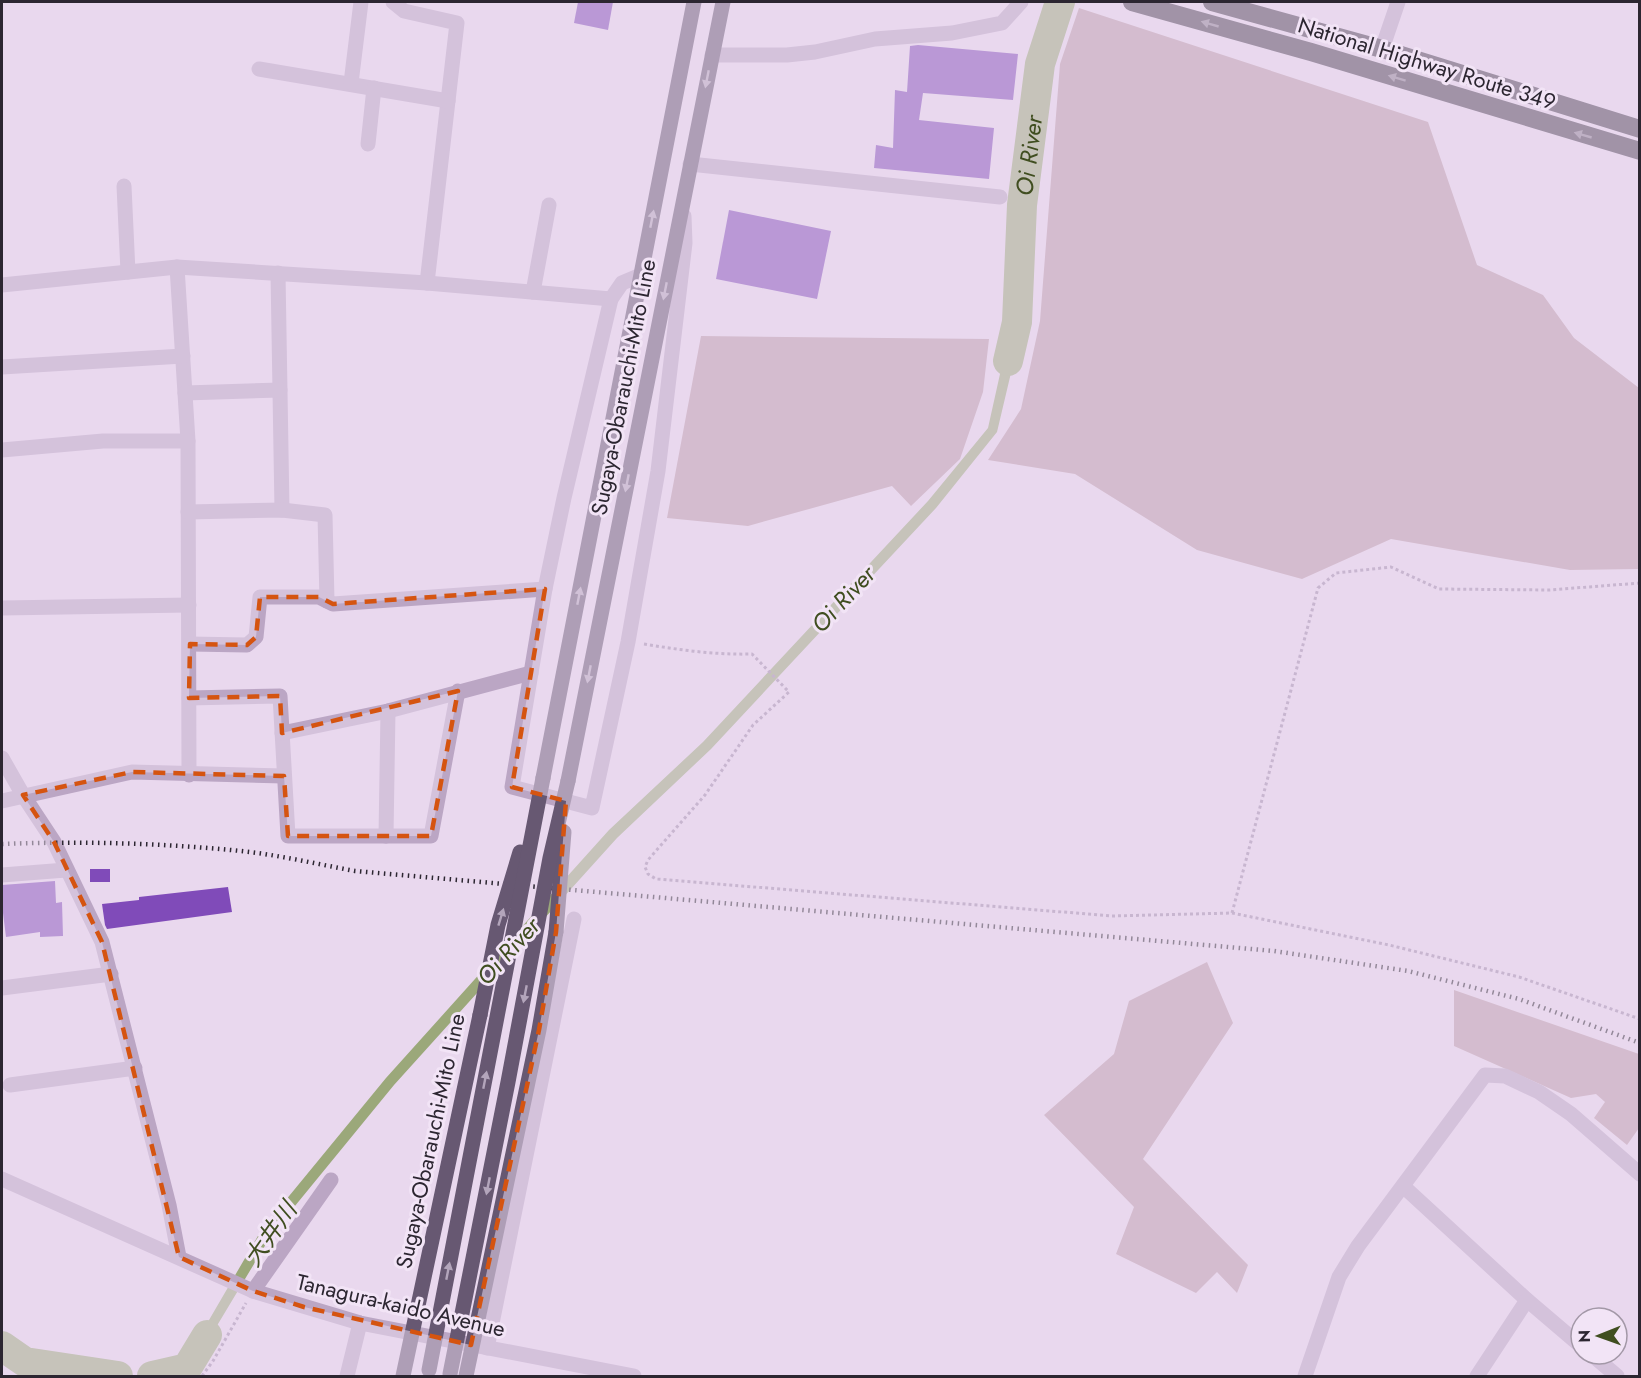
<svg xmlns="http://www.w3.org/2000/svg" width="1641" height="1378" font-family="Jost,'Noto Sans JP',sans-serif">
	<rect width="100%" height="100%" fill="#e9d8ee"/>
	<g fill="#bb9aa8">
		<polygon points="1079,8 1428,122 1477,265 1543,295 1574,338 1639,388 1639,569 1570,570 1391,539 1302,579 1197,550 1075,474 988,460 1021,409 1040,321 1060,64"/>
		<polygon points="701,336 989,339 983,392 960,459 911,506 892,486 748,526 667,518"/>
		<polygon points="1207,962 1233,1023 1143,1159 1248,1265 1237,1293 1217,1272 1196,1293 1116,1254 1134,1207 1044,1115 1114,1054 1129,1001"/>
		<polygon points="1454,990 1639,1054 1639,1128 1627,1145 1594,1118 1605,1102 1596,1094 1571,1098 1454,1046"/>
	</g>
	<polygon fill="#9ba87a" points="1012,320 1023,322 997,432 936,508 711,749 617,838 394,1085 272,1234 188,1374 184,1363 262,1229 386,1078 609,830 703,742 928,501 988,428"/>
	<g fill="none" stroke-linecap="round" stroke-linejoin="round">
		<g stroke="#9ba87a" stroke-width="30">
			<path id="s1" d="M1008 361 1017 322 1022 205 1040 64 1060 2"/>
			<polyline points="2,1346 25,1362 118,1376"/>
			<polyline points="152,1376 187,1368 207,1335"/>
		</g>
	</g>
	<g fill="#804bb9">
		<polygon points="578,2 613,2 608,30 574,23"/>
		<polygon points="918,45 1018,54 1013,100 923,93 919,120 994,128 989,179 874,168 876,145 893,148 895,90 907,92 910,46"/>
		<polygon points="729,210 831,231 817,299 716,279"/>
		<rect x="90" y="869" width="20" height="13"/>
		<polygon points="55,881 56,903 62,902 63,936 40,937 40,932 6,937 2,905 2,885"/>
		<polygon points="228,887 232,912 107,929 105,925 102,904 139,900 139,897"/>
	</g>
	<g fill="none" stroke-linecap="round" stroke-linejoin="round">
		<g stroke="#a08cab" stroke-width="3" stroke-dasharray="3 3" stroke-linecap="butt">
			<path d="M644 644C680 650 715 655 752 654L789 692 753 725 705 795 648 860 645 867 648 874 656 879 1112 916 1232 913 1389 945 1519 977 1640 1019"/>
			<polyline points="1232,913 1318,588 1336,573 1391,567 1439,589 1549,590 1640,583"/>
			<polyline points="202,1376 213,1361 246,1303"/>
		</g>
		<g stroke="#bba6c4" stroke-width="15">
			<polyline points="393,2 404,11 457,23 427,283"/>
			<polyline points="1382,49 1398,2"/>
			<polyline points="712,55 787,55 815,52 875,39 952,33 1002,23 1021,2"/>
			<polyline points="259,69 448,101"/>
			<polyline points="351,83 361,2"/>
			<polyline points="368,144 374,88"/>
			<polyline points="690,164 1000,197"/>
			<polyline points="124,186 128,272"/>
			<polyline points="177,267 188,441 189,775"/>
			<polyline points="278,273 282,510"/>
			<polyline points="2,285 177,267 427,283 611,299 564,498 545,589 512,787 592,808 628,642 658,471 685,243 684,216"/>
			<polyline points="533,292 549,205"/>
			<polyline points="611,299 622,283 641,275"/>
			<polyline points="2,367 183,356"/>
			<polyline points="185,393 280,390"/>
			<polyline points="2,450 103,441 188,441"/>
			<polyline points="188,512 282,510 325,515 327,601"/>
			<polyline points="2,608 189,605"/>
			<polyline points="190,644 247,645 256,637 260,597 319,597 333,604 545,589"/>
			<polyline points="189,698 280,696 288,836 431,836 458,691"/>
			<polyline points="282,733 388,711 531,673"/>
			<polyline points="2,758 23,795 54,842 102,942 169,1205 179,1257"/>
			<polyline points="2,801 132,772 284,776"/>
			<polyline points="386,836 388,711"/>
			<polyline points="2,875 66,870"/>
			<polyline points="2,988 111,974"/>
			<polyline points="10,1085 135,1068"/>
			<polyline points="2,1179 253,1291 360,1323 634,1376"/>
			<polyline points="1403,1186 1527,1300 1581,1346"/>
			<polyline points="253,1291 331,1180"/>
			<polyline points="487,1348 574,919"/>
			<polyline points="1591,1354 1617,1376"/>
			<polyline points="347,1376 360,1323"/>
			<polyline points="1305,1376 1339,1277 1358,1246 1485,1075 1505,1076 1539,1092 1571,1114 1640,1174"/>
			<polyline points="1477,1376 1527,1300"/>
		</g>
		<g stroke="#675872" stroke-width="15">
			<polyline points="543,778 694,2"/>
			<polyline points="568,781 723,2"/>
			<polyline points="403,1376 480,1015"/>
			<polyline points="466,1376 539,1030 556,932"/>
		</g>
		<g stroke="#493e51" stroke-width="18">
			<polyline points="1132,2 1311,52 1640,151"/>
			<polyline points="1212,2 1382,49 1640,129"/>
		</g>
		<path stroke="#2c2631" stroke-width="4.5" stroke-dasharray="1.5 4.5" stroke-linecap="butt" d="M2 844C81 841 162 843 241 851 279 855 317 864 355 871L1274 951 1408 971 1519 999 1640 1043"/>
		<g stroke="#675872" stroke-width="15">
			<polyline points="556,932 564,832"/>
			<polyline points="480,1015 498,925 520,852"/>
			<polyline points="429,1370 543,778"/>
			<polyline points="450,1374 508,1082 550,858 568,781"/>
		</g>
	</g>
	<defs><path id="oneway-solid" d="M-6-.8H1V-3.2L6.5 0L1 3.2V.8H-6Z" transform="scale(1.5)"/></defs>
	<g fill="#8d8093">
		<use href="#oneway-solid" transform="translate(1210 24) rotate(-164)"/>
		<use href="#oneway-solid" transform="translate(1397 78) rotate(-163)"/>
		<use href="#oneway-solid" transform="translate(1583 135) rotate(-164)"/>
	</g>
	<g fill="#b3a5bb">
		<use href="#oneway-solid" transform="translate(707 79) rotate(101)"/>
		<use href="#oneway-solid" transform="translate(652 219) rotate(-79)"/>
		<use href="#oneway-solid" transform="translate(665 291) rotate(101)"/>
		<use href="#oneway-solid" transform="translate(627 483) rotate(101)"/>
		<use href="#oneway-solid" transform="translate(579 596) rotate(-79)"/>
		<use href="#oneway-solid" transform="translate(589 674) rotate(101)"/>
		<use href="#oneway-solid" transform="translate(501 917) rotate(-73)"/>
		<use href="#oneway-solid" transform="translate(525 994) rotate(101)"/>
		<use href="#oneway-solid" transform="translate(485 1080) rotate(-79)"/>
		<use href="#oneway-solid" transform="translate(488 1186) rotate(101)"/>
		<use href="#oneway-solid" transform="translate(448 1271) rotate(-79)"/>
	</g>
	<path d="M0 0H1641V1378H0ZM545 589 512 787 566 801 556 932 539 1030 471 1345 304 1307 253 1291 179 1257 102 942 54 842 23 795 132 772 284 776 288 836H431L458 691 282 733 280 696 189 698 190 644 247 645 256 637 260 597H319L333 604Z" fill="#e9d8ee" fill-opacity=".55" fill-rule="evenodd"/>
	<path fill="none" stroke="#d55410" stroke-width="4.5" stroke-dasharray="12 8" stroke-linejoin="round" d="M545 589 512 787 566 801 556 932 539 1030 471 1345 304 1307 253 1291 179 1257 102 942 54 842 23 795 132 772 284 776 288 836H431L458 691 282 733 280 696 189 698 190 644 247 645 256 637 260 597H319L333 604Z"/>
	<g text-anchor="middle" dominant-baseline="central" stroke-width="6" stroke-linejoin="round" paint-order="stroke">
		<g font-size="22" fill="#2c2631" stroke="#f2e4f6">
			<text transform="translate(1427 63) rotate(17)">National Highway Route 349</text>
			<text transform="translate(623 387) rotate(-79)">Sugaya-Obarauchi-Mito Line</text>
			<text transform="translate(430 1141) rotate(-78)">Sugaya-Obarauchi-Mito Line</text>
			<text transform="translate(401 1305) rotate(13)">Tanagura-kaido Avenue</text>
		</g>
		<g font-size="24" font-style="italic" fill="#404e20" stroke="#f2e4f6">
			<text stroke="none"><textPath href="#s1" startOffset="207">Oi River</textPath></text>
			<text transform="translate(843 599) rotate(-47)">Oi River</text>
			<text transform="translate(508 951) rotate(-48)">Oi River</text>
			<text transform="translate(270 1234) rotate(-55)">大井川</text>
		</g>
	</g>
	<rect width="1641" height="1378" fill="none" stroke="#2c2631" stroke-width="6"/>
	<g transform="translate(1599 1336) rotate(269)"><circle r="28" fill="#f2e4f6" stroke="#a398a7" stroke-width="1.5"/>
	<path d="M0-4.5L10 22L0 15L-10 22Z" fill="#404e20"/>
	<text y="-9" font-size="16" font-weight="bold" text-anchor="middle" fill="#2c2631">N</text>
	</g>
</svg>
